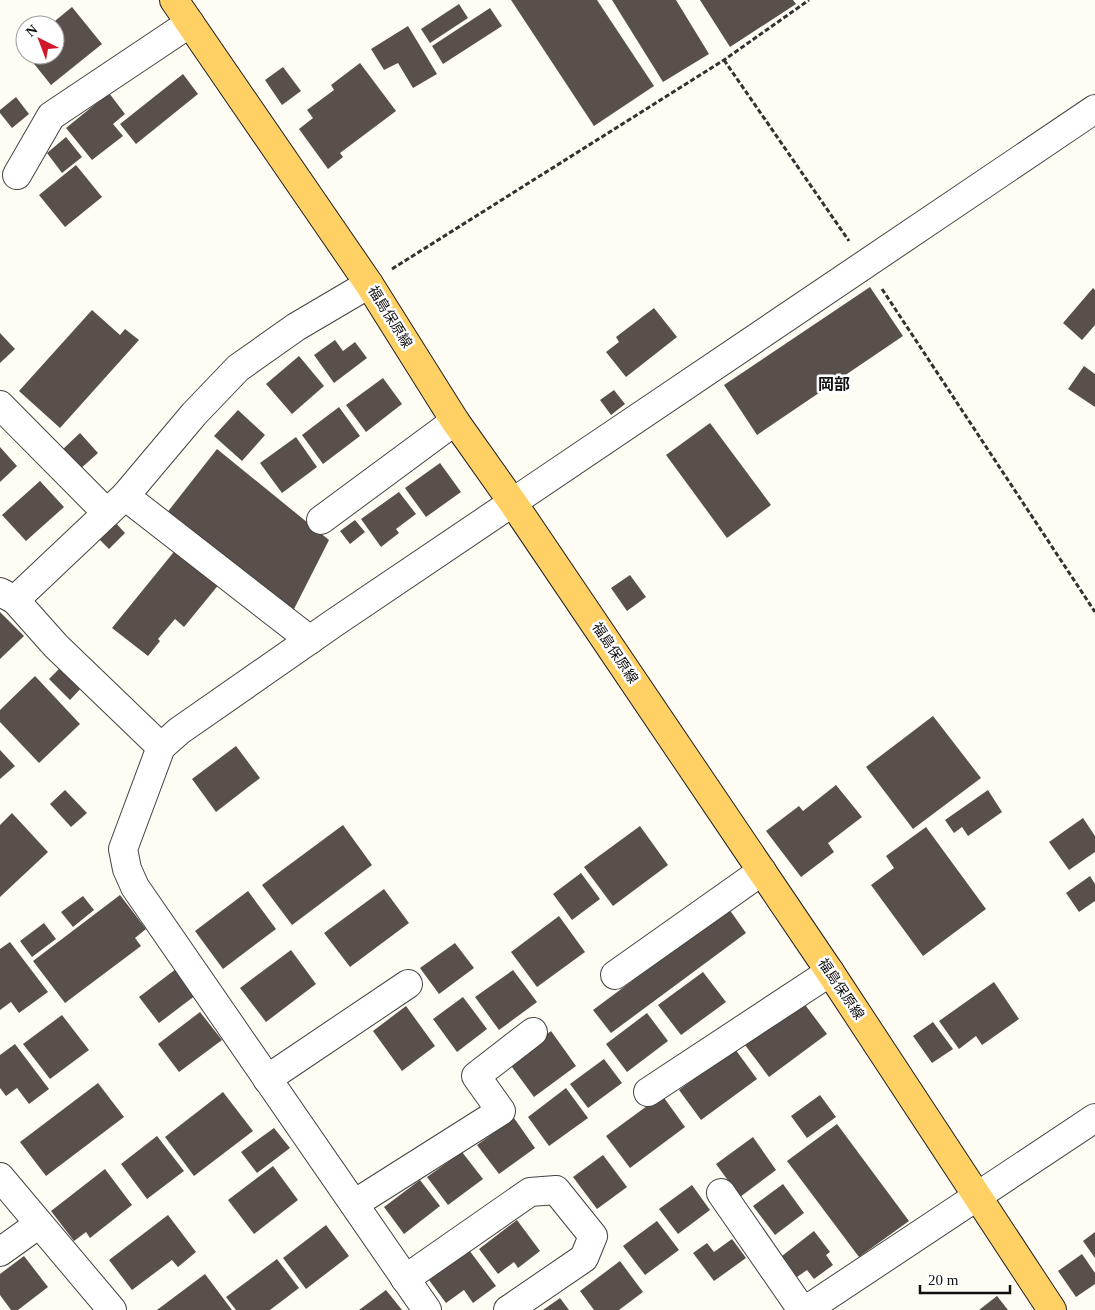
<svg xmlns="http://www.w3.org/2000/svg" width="1095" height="1310" font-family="'Times New Roman','Noto Sans JP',serif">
	<rect width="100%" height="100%" fill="#fffcf3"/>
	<g fill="#5a504b">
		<polygon points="511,0 597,0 654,86 594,126"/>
		<polygon points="612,0 676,0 709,54 663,82"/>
		<polygon points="700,0 793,0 796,4 730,47"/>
		<polygon points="459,4 468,18 430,43 421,29"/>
		<polygon points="72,7 102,44 51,85 27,55 55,55 55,25 50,25"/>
		<polygon points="490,8 502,26 443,64 432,46"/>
		<polygon points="408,26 437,74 413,88 398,63 384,70 371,49"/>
		<polygon points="360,63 396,111 340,153 343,157 328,169 299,129 313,118 307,110 334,90 331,85"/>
		<polygon points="283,67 301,91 282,105 265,80"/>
		<polygon points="183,74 198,94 136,144 120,124"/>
		<polygon points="109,93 125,114 113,124 123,136 92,160 66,128"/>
		<polygon points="16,97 29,114 12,128 0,113 0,110"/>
		<polygon points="66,137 82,157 62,173 47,153"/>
		<polygon points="76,165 102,197 65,227 39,195"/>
		<polygon points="870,287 903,336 757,435 724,385"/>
		<polygon points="1093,288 1095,290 1095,325 1082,340 1063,323"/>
		<polygon points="654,308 677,337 626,377 606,352 619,342 616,337"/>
		<polygon points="92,310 120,335 125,329 139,340 60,428 19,391"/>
		<polygon points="0,333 15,349 0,363"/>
		<polygon points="335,340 343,351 355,342 367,358 334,383 314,355"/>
		<polygon points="299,356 324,386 292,414 266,384"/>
		<polygon points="1084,366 1095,374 1095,407 1068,389"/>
		<polygon points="383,378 402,404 366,432 346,405"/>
		<polygon points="614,390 625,404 611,415 600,400"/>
		<polygon points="339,407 360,436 323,464 302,435"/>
		<polygon points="238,410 265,435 242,461 214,436"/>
		<polygon points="710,423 771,505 727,538 666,455"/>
		<polygon points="80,433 98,453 79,470 62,450"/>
		<polygon points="296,437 317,467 282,493 260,463"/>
		<polygon points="0,447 17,466 0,482"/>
		<polygon points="217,449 329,540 291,615 166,514"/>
		<polygon points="440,463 461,492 426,517 405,488"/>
		<polygon points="40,481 64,507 26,541 2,515"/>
		<polygon points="399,492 416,514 396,529 399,533 381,547 361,519"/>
		<polygon points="355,520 365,532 350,544 340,531"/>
		<polygon points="114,521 125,533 109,549 97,537"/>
		<polygon points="177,548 220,583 184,627 175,619 158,639 160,641 148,656 112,628"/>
		<polygon points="630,575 646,597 627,611 611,588"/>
		<polygon points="0,612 24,636 0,659"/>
		<polygon points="64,664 84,685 70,700 49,679"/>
		<polygon points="35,676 80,724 39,763 0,722 0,710"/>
		<polygon points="933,716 981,778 913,829 866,767"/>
		<polygon points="236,746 260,778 216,812 192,779"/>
		<polygon points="0,750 15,766 0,779"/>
		<polygon points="836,785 862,817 828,843 834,852 801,877 766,831 799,806 803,811"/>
		<polygon points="65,790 87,813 71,827 50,804"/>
		<polygon points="988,790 1002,812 968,836 962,827 954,833 945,820"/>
		<polygon points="12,813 48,852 0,897 0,825"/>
		<polygon points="1083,818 1095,836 1095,852 1069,870 1049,842"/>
		<polygon points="343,825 372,865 292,925 262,885"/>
		<polygon points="640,826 668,865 613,906 584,867"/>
		<polygon points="926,827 986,909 923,956 871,885 894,868 886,856"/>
		<polygon points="581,873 600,899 572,920 553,894"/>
		<polygon points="1090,876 1095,884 1095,901 1079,912 1066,893"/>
		<polygon points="384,889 409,923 350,967 324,933"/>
		<polygon points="248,891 276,929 223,969 195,931"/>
		<polygon points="120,895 146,929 135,938 141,946 65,1003 33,961"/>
		<polygon points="83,896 94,910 73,927 61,912"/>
		<polygon points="729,909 746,933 611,1033 593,1010"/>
		<polygon points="559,916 585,952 537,987 511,952"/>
		<polygon points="44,923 56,939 32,957 20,941"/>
		<polygon points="10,942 48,992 19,1013 11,1002 0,1010 0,949"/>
		<polygon points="455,943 474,968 439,994 420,968"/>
		<polygon points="291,950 316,984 266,1022 240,988"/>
		<polygon points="176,969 196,995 159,1023 139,997"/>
		<polygon points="513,970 537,1002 499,1030 475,997"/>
		<polygon points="703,972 726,1002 681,1035 658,1005"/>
		<polygon points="994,982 1019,1019 982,1045 976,1036 959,1049 939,1021"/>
		<polygon points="463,997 487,1029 457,1052 433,1019"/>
		<polygon points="803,1002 827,1034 769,1077 745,1045"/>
		<polygon points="406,1006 435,1046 402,1071 373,1031"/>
		<polygon points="200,1012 222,1040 179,1072 158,1044"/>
		<polygon points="647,1013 668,1041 627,1072 606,1044"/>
		<polygon points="62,1015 89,1050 50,1079 23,1044"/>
		<polygon points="933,1022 953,1049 932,1063 913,1036"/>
		<polygon points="551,1031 576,1066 534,1097 509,1063"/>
		<polygon points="15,1044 49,1089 29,1104 17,1088 6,1096 0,1088 0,1055"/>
		<polygon points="735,1049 757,1079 701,1120 679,1090"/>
		<polygon points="604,1059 622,1083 588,1108 570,1084"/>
		<polygon points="98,1083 124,1117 46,1176 20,1142"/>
		<polygon points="566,1088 588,1118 549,1146 528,1117"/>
		<polygon points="223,1092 253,1131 194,1176 165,1137"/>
		<polygon points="662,1095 685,1127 630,1168 606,1136"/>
		<polygon points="820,1095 836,1117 807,1138 791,1116"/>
		<polygon points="514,1118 535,1148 499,1174 477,1145"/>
		<polygon points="837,1124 909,1221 859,1257 787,1161"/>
		<polygon points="274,1128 290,1148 257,1173 241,1152"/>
		<polygon points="157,1136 184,1171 147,1199 121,1164"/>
		<polygon points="753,1137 776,1170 740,1197 716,1164"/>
		<polygon points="462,1152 483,1179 448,1205 427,1177"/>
		<polygon points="603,1155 627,1187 597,1209 573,1177"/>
		<polygon points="273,1166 298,1200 254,1234 228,1200"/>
		<polygon points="105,1169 132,1205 90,1238 86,1232 74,1241 51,1211"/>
		<polygon points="420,1180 440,1206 404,1234 384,1207"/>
		<polygon points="783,1184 804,1213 775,1235 753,1206"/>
		<polygon points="692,1185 710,1210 678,1234 659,1209"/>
		<polygon points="168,1215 196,1252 178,1267 172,1260 132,1290 109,1260"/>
		<polygon points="517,1220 540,1251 518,1268 514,1262 498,1274 479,1249"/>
		<polygon points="657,1221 679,1250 645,1275 623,1246"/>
		<polygon points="326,1225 349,1256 306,1289 283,1258"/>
		<polygon points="814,1231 830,1252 826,1255 833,1265 814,1279 807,1270 797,1277 782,1256"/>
		<polygon points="1095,1232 1095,1258 1083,1241"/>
		<polygon points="732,1239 746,1258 714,1281 693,1253 707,1243 714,1252"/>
		<polygon points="469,1250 496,1286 473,1303 464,1290 446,1303 429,1280"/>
		<polygon points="1082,1254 1095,1273 1095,1284 1076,1297 1058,1271"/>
		<polygon points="24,1256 48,1287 18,1310 11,1310 0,1295 0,1274"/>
		<polygon points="277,1259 299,1288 270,1310 236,1310 226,1297"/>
		<polygon points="620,1261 643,1292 619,1310 594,1310 580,1291"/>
		<polygon points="205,1274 232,1310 157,1310"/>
		<polygon points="386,1290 402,1310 359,1310"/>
		<polygon points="997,1296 1008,1310 979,1310"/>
		<polygon points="560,1298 569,1310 543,1310"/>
	</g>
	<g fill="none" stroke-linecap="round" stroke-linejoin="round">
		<g stroke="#434343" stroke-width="30">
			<g id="street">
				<polyline points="17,175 51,116 190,23"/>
				<polyline points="0,405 107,513"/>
				<polyline points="125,496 310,640"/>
				<polyline points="321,520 455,421"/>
				<polyline points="0,592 15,600 125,496 194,414 238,368 296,327 369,284"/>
				<polyline points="15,600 56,646 161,747"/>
				<polyline points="615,975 762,871"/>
				<polyline points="267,1079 408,984"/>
				<polyline points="648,1092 830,972"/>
				<polyline points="0,1177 112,1310"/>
				<polyline points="721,1193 802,1310"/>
				<polyline points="354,1204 501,1111 476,1076 533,1032"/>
				<polyline points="0,1252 39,1224"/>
				<polyline points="405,1279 530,1192 556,1190 593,1236 584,1258 508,1310"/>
				<polyline points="427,1310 135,887 127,869 123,849 161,747 179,731 334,623 1095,109"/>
				<polyline points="806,1310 1095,1118"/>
			</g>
		</g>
		<g stroke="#212121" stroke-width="30">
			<polyline id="primary" points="174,0 369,284 455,421 513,503 830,972 1052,1310"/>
		</g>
		<g stroke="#323232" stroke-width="3" stroke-dasharray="5 2.5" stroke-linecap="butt">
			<polyline points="724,60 849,241"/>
			<polyline points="392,269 724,60 809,0"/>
			<polyline points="882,289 1095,612"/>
		</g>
		<use href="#street" stroke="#fff" stroke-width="28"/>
		<use href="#primary" stroke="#ffd063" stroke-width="28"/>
	</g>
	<g text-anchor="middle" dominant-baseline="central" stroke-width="5" stroke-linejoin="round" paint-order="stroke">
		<g font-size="14" fill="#101010" stroke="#fff">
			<text transform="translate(390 317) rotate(58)">福島保原線</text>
			<text transform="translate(615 653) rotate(56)">福島保原線</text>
			<text transform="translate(841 989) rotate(56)">福島保原線</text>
		</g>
		<g font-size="16" font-weight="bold" fill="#101010" stroke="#fff">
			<text x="834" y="384">岡部</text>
		</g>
	</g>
	<g transform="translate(40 40) rotate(318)"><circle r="24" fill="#ffffff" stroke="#9f9f9f"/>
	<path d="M0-4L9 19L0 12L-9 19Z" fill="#d1172b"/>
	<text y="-8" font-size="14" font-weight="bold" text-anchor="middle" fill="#101010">N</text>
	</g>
	<path d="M920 1285v8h90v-8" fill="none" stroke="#101010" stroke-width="2.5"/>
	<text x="928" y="1285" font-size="15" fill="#101010" stroke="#ffffff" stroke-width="4" paint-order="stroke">20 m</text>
</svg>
